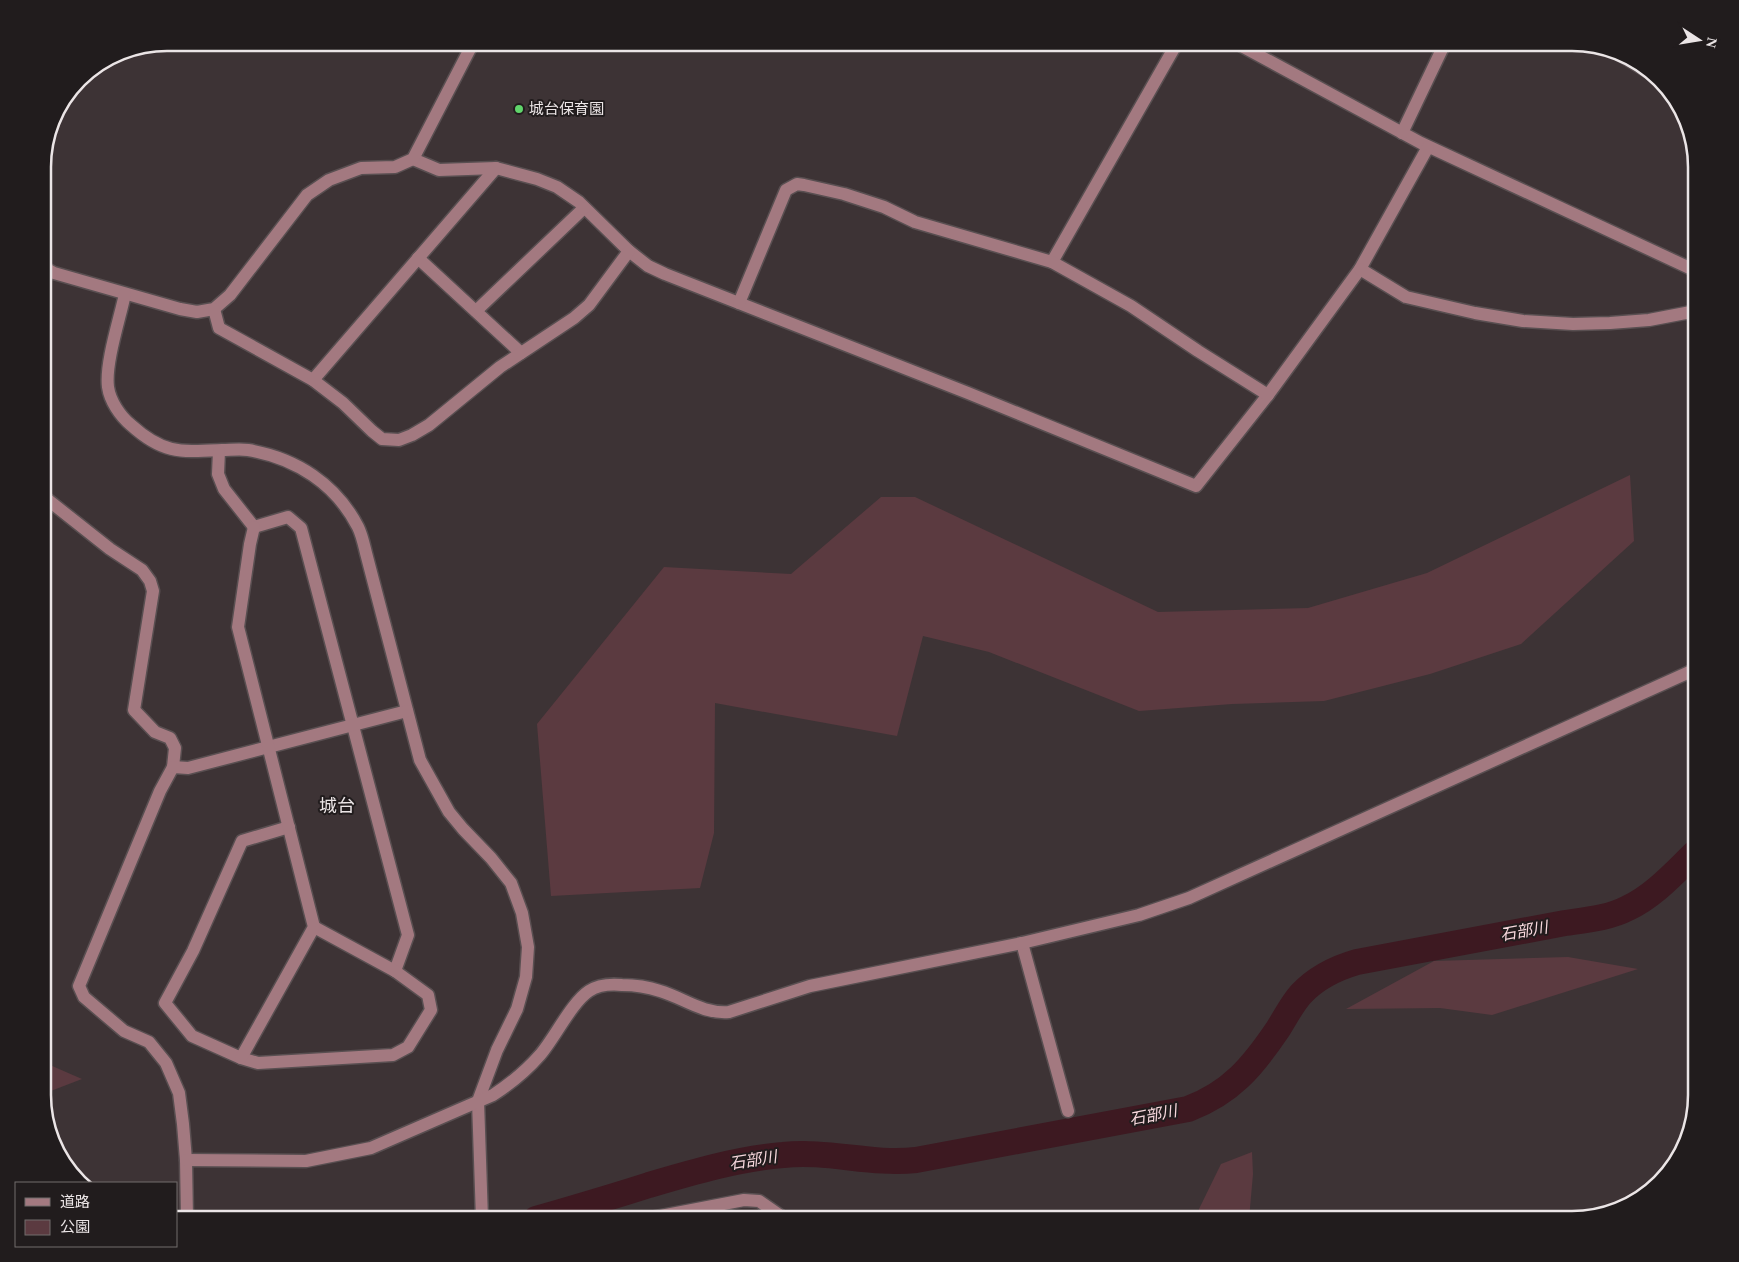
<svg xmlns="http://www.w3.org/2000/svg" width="1739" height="1262" font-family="'Times New Roman','Noto Sans JP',serif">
	<rect width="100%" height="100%" fill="#3d3335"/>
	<g fill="#5b3a40">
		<polygon points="1630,475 1634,541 1521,644 1430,674 1324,701 1232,704 1139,711 989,652 923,636 897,736 715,703 714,833 700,888 551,896 537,724 664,567 791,574 881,497 915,497 1158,612 1308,608 1427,573"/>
		<polygon points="1568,957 1638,969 1492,1015 1440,1008 1346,1009 1434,961"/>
		<polygon points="43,1062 82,1079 43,1094"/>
		<polygon points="1252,1152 1253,1174 1249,1219 1198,1219 1199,1209 1221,1164"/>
	</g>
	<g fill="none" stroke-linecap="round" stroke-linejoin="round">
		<path stroke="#3d1921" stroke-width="26" d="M536 1219C574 1208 612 1197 649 1185 693 1172 737 1159 783 1155 828 1150 871 1165 916 1160L1188 1109C1231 1093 1253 1066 1278 1029 1285 1018 1292 1004 1301 994 1316 978 1336 968 1357 962L1565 923C1586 920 1609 918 1628 908 1655 895 1675 872 1696 852"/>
		<g stroke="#594f51" stroke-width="15">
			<g id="minor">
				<polyline points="1236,43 1421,143 1696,271"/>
				<polyline points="1611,49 1652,74"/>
				<polyline points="1402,133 1445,43"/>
				<polyline points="413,159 439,170 496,168 537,179 557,187 579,202 629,251 648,266 665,274 968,393 1196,486 1268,395 1360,269 1428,147"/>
				<polyline points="418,258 521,353"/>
				<polyline points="1052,262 1177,43"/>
				<polyline points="43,267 54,273 180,309 197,312 214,309 230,295 307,195 329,180 361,168 395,167 413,159 473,43"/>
				<polyline points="1360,269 1406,297 1475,313 1523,321 1573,324 1610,323 1649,320 1696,311"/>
				<path d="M125 294C120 318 105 363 108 387 110 401 120 416 131 425 163 454 180 452 222 450 230 450 240 449 248 450 296 458 336 484 358 527 362 535 364 545 366 553L420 760 449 812 463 829 491 858 511 883 522 913 528 947 526 977 517 1009 497 1050 478 1101 482 1219"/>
				<polyline points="739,303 786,190 797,184 804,185 844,194 884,207 915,222 1052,262 1131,306 1198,351 1268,395"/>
				<polyline points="214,309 219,328 313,380 343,403 372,431 382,439 399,440 412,435 429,425 500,367 574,318 589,305 629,251"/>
				<polyline points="476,311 584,208"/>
				<polyline points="313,380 496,168"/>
				<polyline points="219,451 218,474 224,489 254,527"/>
				<polyline points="43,496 110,549 142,570 150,581 153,591 134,710 155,732 170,738 175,748 173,767 160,791 79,986 84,997 124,1031 149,1042 166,1063 179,1093 183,1124 186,1160 187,1219"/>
				<polyline points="254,527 288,517 301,528 408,935 395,971"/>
				<polyline points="173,767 188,768 407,711"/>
				<polyline points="289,827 242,841 193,951 165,1003 192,1036 241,1058 258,1063 393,1055 408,1047 431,1010 428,995 395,971 314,927"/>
				<polyline points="1022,943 1068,1111"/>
				<polyline points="241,1058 314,927 238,627 250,544 254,527"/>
				<path d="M186 1160 306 1161 371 1148 493 1095C510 1084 526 1071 540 1055 554 1039 572 1002 589 991 598 985 611 984 622 985 634 985 648 987 660 991 684 998 702 1014 729 1012L810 986 1022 943 1139 915 1189 898 1696 669"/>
				<polyline points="645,1219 744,1200 759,1201 785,1219"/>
			</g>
		</g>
		<use href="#minor" stroke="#a37980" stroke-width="12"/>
	</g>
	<circle fill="#60d56b" stroke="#211c1d" stroke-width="2" cx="519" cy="109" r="5"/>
	<g text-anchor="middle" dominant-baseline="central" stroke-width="4" stroke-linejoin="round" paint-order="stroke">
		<g font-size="15" fill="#ebe5e6" stroke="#211c1d" text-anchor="start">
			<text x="529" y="109">城台保育園</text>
		</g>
		<g font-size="16" font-style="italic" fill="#f6d7dc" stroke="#211c1d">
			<text transform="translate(1524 931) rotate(-10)">石部川</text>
			<text transform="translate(1153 1115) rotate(-11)">石部川</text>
			<text transform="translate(753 1160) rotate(-9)">石部川</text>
		</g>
		<g font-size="18" fill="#ebe5e6" stroke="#211c1d">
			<text x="337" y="806">城台</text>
		</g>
	</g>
	<path d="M0 0H1739V1262H0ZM167 51H1572A116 116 0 0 1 1688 167V1095A116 116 0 0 1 1572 1211H167A116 116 0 0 1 51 1095V167A116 116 0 0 1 167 51Z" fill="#211c1d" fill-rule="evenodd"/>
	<path fill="none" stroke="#ebe5e6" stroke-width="2.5" d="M167 51H1572A116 116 0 0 1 1688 167V1095A116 116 0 0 1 1572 1211H167A116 116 0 0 1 51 1095V167A116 116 0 0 1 167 51Z"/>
	<rect x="15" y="1182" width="162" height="65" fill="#211c1d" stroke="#726c6d"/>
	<rect x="25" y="1198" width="25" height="8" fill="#a37980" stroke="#726c6d"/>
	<text x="60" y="1207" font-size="15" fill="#ebe5e6">道路</text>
	<rect x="25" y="1220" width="25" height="15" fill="#5b3a40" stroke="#726c6d"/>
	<text x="60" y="1232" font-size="15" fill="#ebe5e6">公園</text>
	<g transform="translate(1699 40) rotate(102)" stroke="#211c1d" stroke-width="4" paint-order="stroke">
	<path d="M0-4L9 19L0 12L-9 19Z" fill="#ebe5e6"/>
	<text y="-8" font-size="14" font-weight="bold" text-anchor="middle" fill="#ebe5e6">N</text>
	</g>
</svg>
